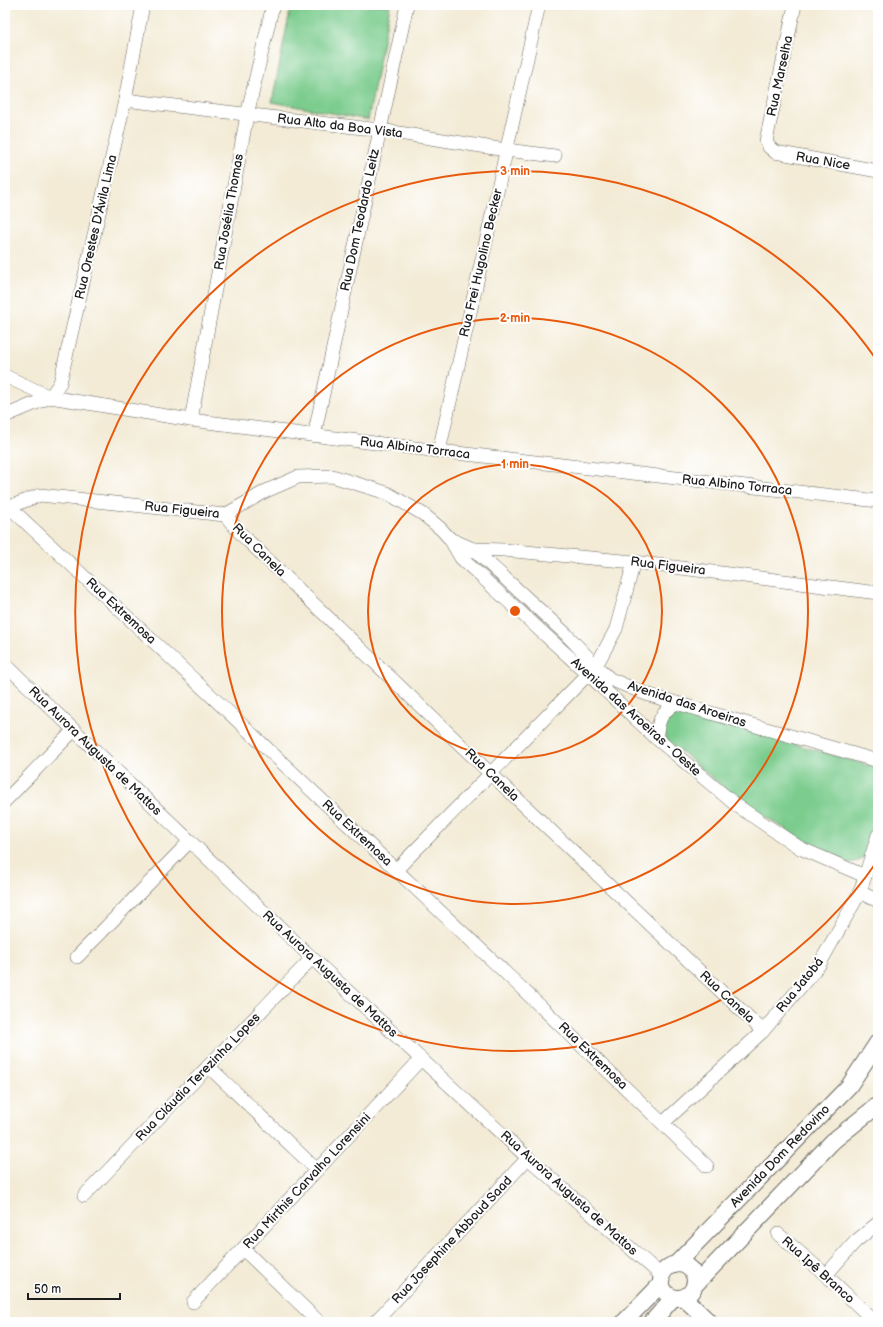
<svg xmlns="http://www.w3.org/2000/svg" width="883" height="1327" font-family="'Balsamiq Sans',sans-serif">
	<rect width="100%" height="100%" fill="#fff"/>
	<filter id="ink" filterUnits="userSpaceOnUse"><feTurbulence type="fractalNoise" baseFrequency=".025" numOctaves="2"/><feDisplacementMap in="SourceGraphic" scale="8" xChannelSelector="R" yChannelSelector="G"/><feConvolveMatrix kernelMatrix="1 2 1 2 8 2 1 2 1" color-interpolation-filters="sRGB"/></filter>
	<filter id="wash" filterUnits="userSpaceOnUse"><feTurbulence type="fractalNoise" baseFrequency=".012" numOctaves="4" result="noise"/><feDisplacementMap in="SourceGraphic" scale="16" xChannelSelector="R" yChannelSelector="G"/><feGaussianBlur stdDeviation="0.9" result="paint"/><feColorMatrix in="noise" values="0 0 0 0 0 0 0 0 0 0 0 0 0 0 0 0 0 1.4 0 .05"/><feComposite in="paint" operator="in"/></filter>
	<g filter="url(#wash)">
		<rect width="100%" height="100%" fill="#f3ebd6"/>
		<g fill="#7bcc8e" stroke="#4c7455">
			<polygon points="291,5 390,5 368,120 272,102"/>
			<polygon points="676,713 686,713 878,768 878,818 868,853 859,861 849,863 807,842 762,815 733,795 667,740 663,730 667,718"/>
		</g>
	</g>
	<g filter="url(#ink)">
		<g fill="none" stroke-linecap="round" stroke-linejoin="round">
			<g stroke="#67645d" stroke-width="14">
				<g id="minor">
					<polyline points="795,5 766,141 769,147 775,152 878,171"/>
					<polyline points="125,100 380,130 506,150 555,156"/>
					<polyline points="5,376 50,397 191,420 439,451 878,501"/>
					<polyline points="5,416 50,397 60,383 125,100 143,5"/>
					<polyline points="191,420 247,115 273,5"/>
					<polyline points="314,436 407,5"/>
					<polyline points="439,451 539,5"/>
					<polyline points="5,503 121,611 512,979 707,1166"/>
					<polyline points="9,507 40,495 225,515 266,491 298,477 332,476 387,493 423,514 441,529 450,539 461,558 589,675 656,738 736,805 800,848 865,876"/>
					<polyline points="225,515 241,534 491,774 763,1031"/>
					<polyline points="450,539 473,549 567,635 596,666 610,679 646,694 676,703 878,761"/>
					<polyline points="471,551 473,549 504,550 634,562 878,593"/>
					<polyline points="5,664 312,958 528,1158 662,1276"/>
					<path d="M656 738C659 719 660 714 676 703"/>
					<polyline points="5,801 74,730"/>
					<polyline points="396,870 596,666 616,629 634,562"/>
					<polyline points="860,892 878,901"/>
					<polyline points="77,957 190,841"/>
					<polyline points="208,1066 317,1170"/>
					<polyline points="663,1123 763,1031 819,965 860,892 878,835"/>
					<polyline points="84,1196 312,958"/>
					<polyline points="778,1234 826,1275 875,1322"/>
					<polyline points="243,1249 319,1322"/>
					<polyline points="826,1275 855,1242 878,1223"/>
					<polyline points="193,1302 421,1059"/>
					<polyline points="375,1322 528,1158"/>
				</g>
			</g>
			<g stroke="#67645d" stroke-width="18">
				<g id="tertiary">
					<circle cx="678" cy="1281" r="17"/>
					<polyline points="675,1265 849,1086 878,1042"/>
					<polyline points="694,1286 833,1141 878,1105"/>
					<polyline points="684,1298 709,1322"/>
					<polyline points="624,1322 662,1283"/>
					<polyline points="652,1322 673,1298"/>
				</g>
			</g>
			<use href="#minor" stroke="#fff" stroke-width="13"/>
			<use href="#tertiary" stroke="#fff" stroke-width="16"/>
		</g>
	</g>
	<g fill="none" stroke="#e8590c" stroke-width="2">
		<circle cx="515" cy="611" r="147"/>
		<circle cx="515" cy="611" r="293"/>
		<path d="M878 860A440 440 0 1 1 878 362"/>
	</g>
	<g text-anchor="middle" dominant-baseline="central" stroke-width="4" stroke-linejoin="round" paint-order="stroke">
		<g font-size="13" fill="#1c1c1c" stroke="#fff">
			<text transform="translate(780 76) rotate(-78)">Rua Marselha</text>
			<text transform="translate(340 126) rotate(7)">Rua Alto da Boa Vista</text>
			<text transform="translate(823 161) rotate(10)">Rua Nice</text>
			<text transform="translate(229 212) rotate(-80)">Rua Josélia Thomas</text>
			<text transform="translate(360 220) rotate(-78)">Rua Dom Teodardo Leitz</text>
			<text transform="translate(96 227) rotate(-77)">Rua Orestes D'Ávila Lima</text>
			<text transform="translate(481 263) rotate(-77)">Rua Frei Hugolino Becker</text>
			<text transform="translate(415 448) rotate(7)">Rua Albino Torraca</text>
			<text transform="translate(737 485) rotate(6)">Rua Albino Torraca</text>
			<text transform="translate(182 510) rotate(6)">Rua Figueira</text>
			<text transform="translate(259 550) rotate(45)">Rua Canela</text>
			<text transform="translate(668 566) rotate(7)">Rua Figueira</text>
			<text transform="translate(121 611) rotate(43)">Rua Extremosa</text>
			<text transform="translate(687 704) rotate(18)">Avenida das Aroeiras</text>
			<text transform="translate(636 717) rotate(42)">Avenida das Aroeiras - Oeste</text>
			<text transform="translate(95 751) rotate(44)">Rua Aurora Augusta de Mattos</text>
			<text transform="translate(492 775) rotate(44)">Rua Canela</text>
			<text transform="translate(357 833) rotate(43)">Rua Extremosa</text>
			<text transform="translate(330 974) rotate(43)">Rua Aurora Augusta de Mattos</text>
			<text transform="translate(800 985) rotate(-51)">Rua Jatobá</text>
			<text transform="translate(727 997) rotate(43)">Rua Canela</text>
			<text transform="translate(593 1056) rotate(44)">Rua Extremosa</text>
			<text transform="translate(198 1077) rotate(-46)">Rua Cláudia Terezinha Lopes</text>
			<text transform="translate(780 1156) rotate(-46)">Avenida Dom Redovino</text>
			<text transform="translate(307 1181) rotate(-47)">Rua Mirthis Carvalho Lorensini</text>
			<text transform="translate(569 1193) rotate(42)">Rua Aurora Augusta de Mattos</text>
			<text transform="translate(452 1240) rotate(-47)">Rua Josephine Abboud Saad</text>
			<text transform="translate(818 1270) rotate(42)">Rua Ipê Branco</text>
		</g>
	</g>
	<circle cx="515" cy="611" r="6" fill="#e8590c" stroke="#fff" stroke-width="2"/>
	<g font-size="12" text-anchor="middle" font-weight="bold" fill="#e8590c" stroke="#fff" stroke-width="4" stroke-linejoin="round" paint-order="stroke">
		<text x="515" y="175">3 min</text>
		<text x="515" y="322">2 min</text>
		<text x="515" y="468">1 min</text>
	</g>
	<rect width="883" height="1327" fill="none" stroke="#fff" stroke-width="20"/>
	<path d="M28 1293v6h92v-6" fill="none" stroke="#1c1c1c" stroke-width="2"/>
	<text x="34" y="1293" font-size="12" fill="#1c1c1c" stroke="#ffffff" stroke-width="3" paint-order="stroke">50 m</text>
</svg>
